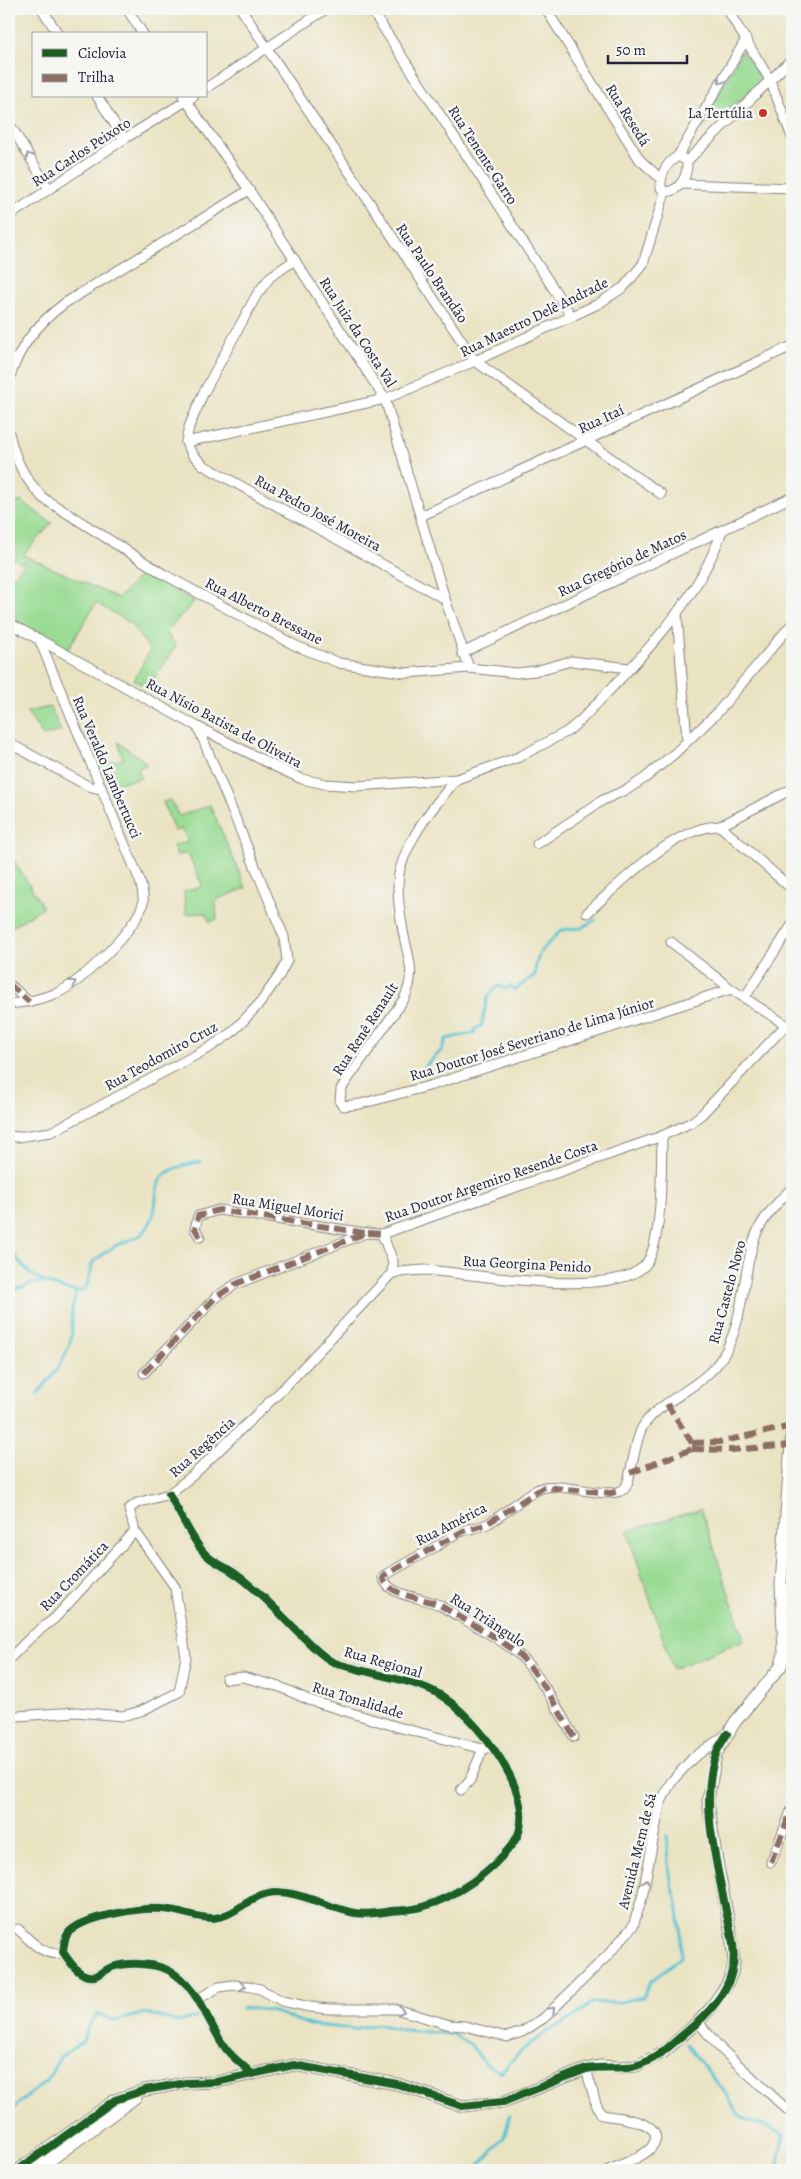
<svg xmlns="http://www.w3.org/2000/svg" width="801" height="2179" font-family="Alegreya,serif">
	<rect width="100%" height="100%" fill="#f6f6f2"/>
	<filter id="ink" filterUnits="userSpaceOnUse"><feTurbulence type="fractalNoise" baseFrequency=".02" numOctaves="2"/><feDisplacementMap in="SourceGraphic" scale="10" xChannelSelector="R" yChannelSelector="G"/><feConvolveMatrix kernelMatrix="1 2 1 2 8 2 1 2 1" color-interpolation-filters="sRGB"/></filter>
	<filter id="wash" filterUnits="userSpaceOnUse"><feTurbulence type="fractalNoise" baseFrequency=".0096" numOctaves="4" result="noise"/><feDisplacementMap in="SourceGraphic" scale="20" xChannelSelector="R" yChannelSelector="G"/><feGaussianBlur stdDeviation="1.12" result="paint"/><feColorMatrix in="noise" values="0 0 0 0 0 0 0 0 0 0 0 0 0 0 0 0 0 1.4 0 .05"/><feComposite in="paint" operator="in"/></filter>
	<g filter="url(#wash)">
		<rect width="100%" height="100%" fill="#eae3c2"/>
		<g fill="#98db93" stroke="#5d7e67">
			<polygon points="742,50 763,82 701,129"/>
			<polygon points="21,501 52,523 23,555 118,598 143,573 195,601 166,632 176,646 148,688 134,680 150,650 129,622 96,603 67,651 9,619 9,581 26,562 20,563 9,555 9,507"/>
			<polygon points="50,707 61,731 43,736 27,712"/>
			<polygon points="118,742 143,760 146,765 138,768 141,778 104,786 95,766 123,759"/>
			<polygon points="170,800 179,816 210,805 246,888 216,900 217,919 210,922 205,913 186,914 184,891 203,887 188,854 176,855 173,846 188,841 181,829 174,831 163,802"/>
			<polygon points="9,853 43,907 9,929"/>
			<polygon points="701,1509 744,1640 673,1669 627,1531"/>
		</g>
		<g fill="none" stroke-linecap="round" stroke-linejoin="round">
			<g stroke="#58c3d3" stroke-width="3">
				<path d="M422 1069 442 1050 446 1039 474 1033 475 1029 481 1026C486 1012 483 992 500 986L506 989 510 986 513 989H516L535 975 536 965 540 952 561 930 581 928 595 920"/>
				<path d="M9 1249C16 1256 21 1265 29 1272 38 1280 76 1298 85 1288 90 1283 90 1269 93 1262 100 1257 107 1250 115 1246 123 1242 137 1239 143 1233 172 1202 132 1173 200 1162"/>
				<path d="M9 1289C22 1291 31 1281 43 1282"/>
				<path d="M37 1394C51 1378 67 1359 71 1338 73 1329 71 1319 72 1310 72 1303 76 1299 76 1292"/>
				<polyline points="242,2008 269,2010 310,2025 324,2026 354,2029 377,2024 403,2030 452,2034 471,2045 485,2064 501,2072 521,2051 548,2031 574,2017 591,2003 620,2002 643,1997 650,1982 681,1957 681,1935 677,1903 670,1876 667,1836"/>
				<path d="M687 2044C698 2061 711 2075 723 2090 730 2098 732 2109 741 2116 753 2126 772 2124 783 2135L777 2170"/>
				<polyline points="9,2113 27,2096 47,2081 59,2058 83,2041 89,2025 98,2014 116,2021 145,2013 178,2022 198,2017"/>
				<polyline points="475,2170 504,2137 510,2116"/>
			</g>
		</g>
	</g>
	<g filter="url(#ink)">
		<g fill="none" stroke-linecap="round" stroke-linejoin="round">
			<g stroke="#86827e" stroke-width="11">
				<g id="minor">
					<polyline points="42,9 58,34"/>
					<polyline points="127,9 143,34"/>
					<polyline points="241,9 475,361 661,494"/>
					<polyline points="371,9 572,317"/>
					<polyline points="546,9 640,160 661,179"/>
					<polyline points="727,9 770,80 792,137"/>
					<polyline points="206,88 326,9"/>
					<polyline points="97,96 124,139"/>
					<polyline points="183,96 249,190 385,399 445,599 469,668"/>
					<polyline points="9,123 49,189"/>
					<polyline points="678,156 746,39"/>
					<path d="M678 156 687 161C688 175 681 191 665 192L661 188C660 175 666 163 678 156Z"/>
					<polyline points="687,161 792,59"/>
					<polyline points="681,184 792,188"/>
					<polyline points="9,216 124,139 194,96"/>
					<path d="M9 381C17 348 38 323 65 303L249 190"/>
					<path d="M9 433C15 460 24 478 43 498L165 575 296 646 339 663 406 673 469 668 517 673 535 671 571 661 629 668"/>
					<polyline points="186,442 385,399 475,361 598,304 624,287 643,264 665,192"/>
					<polyline points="186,442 192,454 203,465 445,599"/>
					<polyline points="186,442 189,427 203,394 256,296 270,277 295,260"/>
					<polyline points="421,516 792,346"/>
					<polyline points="677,614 687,740"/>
					<path d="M9 623 198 727 278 768 302 779 325 784 357 786 457 779 519 757 568 731 581 720C635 663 696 606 722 531"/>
					<polyline points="462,653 792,497"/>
					<polyline points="9,743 88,786 100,789"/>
					<path d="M457 779C434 805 410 835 400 869 396 885 399 908 402 925 406 955 418 970 404 999L341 1089 340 1102 344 1106 360 1104 429 1086 731 989"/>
					<polyline points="720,826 792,889"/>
					<polyline points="537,844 603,800 628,789 645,778 675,753 716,714 792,624"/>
					<path d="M587 913C620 884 674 826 720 826L792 789"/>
					<polyline points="671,942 731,989 792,1029"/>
					<polyline points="9,984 29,1002"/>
					<polyline points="745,997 792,925"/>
					<path d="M9 1004C26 1003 41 999 57 993 82 982 132 932 142 907 145 899 142 889 140 881L39 639"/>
					<polyline points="9,1136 17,1137 51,1132 209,1048 231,1033 245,1019 260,1003 279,976 287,961 284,937 198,727"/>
					<polyline points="200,1237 195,1229 198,1216 219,1210 365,1233"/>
					<path d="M392 1273C403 1272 415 1270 426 1270 469 1273 625 1302 648 1261 663 1234 661 1168 662 1136"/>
					<polyline points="144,1373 216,1297 236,1284 366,1233 382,1234 662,1136 692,1122 702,1114 786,1025"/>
					<path d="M169 1494C179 1512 188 1531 200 1548 210 1562 224 1565 237 1575 259 1590 285 1619 305 1639 313 1647 323 1657 333 1662 339 1665 347 1666 353 1668 380 1676 412 1680 437 1693 474 1714 544 1799 514 1842 493 1871 456 1897 422 1907 412 1910 402 1910 391 1911 379 1913 367 1915 355 1913 329 1908 302 1892 275 1892 251 1893 237 1916 214 1918 198 1919 180 1910 163 1909 141 1907 85 1916 69 1932 64 1938 64 1945 63 1952 70 1962 80 1979 95 1976 100 1974 106 1969 112 1967 128 1962 153 1963 168 1970 198 1985 208 2024 226 2049 233 2058 243 2065 251 2073"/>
					<polyline points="9,1659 32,1636 55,1618 135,1531"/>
					<polyline points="226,1679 243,1677 280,1687 309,1700 398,1727 483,1749"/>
					<polyline points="9,1715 17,1716 76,1712 122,1716 141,1711 179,1692 186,1657 175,1587 135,1531 129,1509 137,1503 169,1494 192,1476 282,1390 392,1273 393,1262 382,1234"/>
					<path d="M574 1737C559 1712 545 1684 526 1662 508 1641 467 1622 443 1607 426 1596 391 1599 383 1578L387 1574C404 1564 420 1555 437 1546 445 1541 453 1534 463 1531 470 1528 478 1528 485 1525 501 1518 529 1490 545 1487 564 1483 610 1500 624 1489 631 1483 634 1442 642 1428 658 1400 703 1389 723 1356 744 1322 742 1277 754 1240 761 1219 777 1203 792 1188"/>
					<polyline points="461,1790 470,1780 483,1749 488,1748"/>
					<polyline points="771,1862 792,1809"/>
					<path d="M18 1929C29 1940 46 1959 63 1952"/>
					<polyline points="198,1999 219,1987 233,1985 247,1986 260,1989 282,2001 310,2007 329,2009 396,2009 450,2025 465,2026 507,2037 522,2032 544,2018 607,1956 633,1926 642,1898 660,1804 671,1782 693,1758 727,1734"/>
					<polyline points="698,2022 720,2048 792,2114"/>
					<path d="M586 2069 596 2104 602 2115C615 2117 668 2121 653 2145 647 2156 620 2165 609 2170"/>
				</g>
			</g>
			<g stroke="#86827e" stroke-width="13">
				<g id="tertiary">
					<polyline points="18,2170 115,2100 145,2090 186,2083 216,2082 294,2065 397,2084 462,2106 503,2102 586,2069 599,2066 622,2067 636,2066 664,2052 698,2022 710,2009 726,1986 732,1973 734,1962 731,1934 716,1856 708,1801 716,1754 735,1722 781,1666 784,1653 781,1584 792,1429"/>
					<polyline points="37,2170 136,2097"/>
				</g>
			</g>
			<use href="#minor" stroke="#fff" stroke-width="9"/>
			<use href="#tertiary" stroke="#fff" stroke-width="11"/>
			<g stroke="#8d6e63" stroke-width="6" stroke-dasharray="12 6" stroke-linecap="butt">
				<polyline points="9,984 29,1002"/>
				<polyline points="200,1237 195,1229 198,1216 219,1210 365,1233"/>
				<polyline points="144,1373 216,1297 236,1284 366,1233 382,1234"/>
				<polyline points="692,1443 719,1442 792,1426"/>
				<polyline points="692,1449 732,1450 790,1445"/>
				<polyline points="630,1473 692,1449 692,1443 667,1404"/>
				<path d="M574 1737C559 1712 545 1684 526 1662 508 1641 467 1622 443 1607 426 1596 391 1599 383 1578L387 1574 463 1531 485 1525 544 1487 611 1493 619 1491"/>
				<polyline points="771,1862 792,1809"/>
			</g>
			<g stroke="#f6f6f2" stroke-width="11">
				<g id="cycleway">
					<path d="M169 1494C179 1512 188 1531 200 1548 210 1562 224 1565 237 1575 259 1590 285 1619 305 1639 313 1647 323 1657 333 1662 339 1665 347 1666 353 1668 380 1676 412 1680 437 1693 474 1714 544 1799 514 1842 493 1871 456 1897 422 1907 412 1910 402 1910 391 1911 379 1913 367 1915 355 1913 329 1908 302 1892 275 1892 251 1893 237 1916 214 1918 198 1919 180 1910 163 1909 141 1907 85 1916 69 1932 64 1938 64 1945 63 1952 70 1962 80 1979 95 1976 100 1974 106 1969 112 1967 128 1962 153 1963 168 1970 198 1985 208 2024 226 2049 233 2058 243 2065 251 2073"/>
					<path d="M18 2170 115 2100 145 2090 186 2083 216 2082 294 2065 397 2084 462 2106 503 2102 586 2069C602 2066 619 2069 635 2066 655 2061 670 2046 685 2033 704 2018 726 1996 732 1971 737 1952 730 1929 726 1911 717 1864 699 1801 716 1754 718 1747 723 1741 727 1734"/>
				</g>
			</g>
			<use href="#cycleway" stroke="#1b5e20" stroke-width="8"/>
		</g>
		<defs><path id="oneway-chevron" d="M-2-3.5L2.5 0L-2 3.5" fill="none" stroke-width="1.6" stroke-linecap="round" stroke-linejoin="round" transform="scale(1.25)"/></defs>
		<g stroke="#9c9ca7">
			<use href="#oneway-chevron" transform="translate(721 81) rotate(121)"/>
			<use href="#oneway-chevron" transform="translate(29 156) rotate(-121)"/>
			<use href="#oneway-chevron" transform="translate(73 983) rotate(-34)"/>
			<use href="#oneway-chevron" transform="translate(646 1882) rotate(-78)"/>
			<use href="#oneway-chevron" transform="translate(243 1986) rotate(7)"/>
			<use href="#oneway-chevron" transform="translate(552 2010) rotate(-44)"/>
			<use href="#oneway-chevron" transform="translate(401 2011) rotate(13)"/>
		</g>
	</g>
	<circle fill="#c8321e" stroke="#f6f6f2" stroke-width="2" cx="763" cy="113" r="5"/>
	<g text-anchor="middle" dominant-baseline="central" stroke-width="5" stroke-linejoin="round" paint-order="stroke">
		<g font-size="15" fill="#22223b" stroke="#f6f6f2" text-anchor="end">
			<text x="753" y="113">La Tertúlia</text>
		</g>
		<g font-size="15" fill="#22223b" stroke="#f6f6f2">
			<text transform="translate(628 115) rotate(58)">Rua Resedá</text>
			<text transform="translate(81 152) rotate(-33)">Rua Carlos Peixoto</text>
			<text transform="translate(483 155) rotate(57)">Rua Tenente Garro</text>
			<text transform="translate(432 273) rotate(56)">Rua Paulo Brandão</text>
			<text transform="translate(534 317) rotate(-26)">Rua Maestro Delê Andrade</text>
			<text transform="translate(358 332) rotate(57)">Rua Juiz da Costa Val</text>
			<text transform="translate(601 419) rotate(-25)">Rua Itaí</text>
			<text transform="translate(318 513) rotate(29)">Rua Pedro José Moreira</text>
			<text transform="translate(622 563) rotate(-25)">Rua Gregório de Matos</text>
			<text transform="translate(264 611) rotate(27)">Rua Alberto Bressane</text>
			<text transform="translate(224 723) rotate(28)">Rua Nísio Batista de Oliveira</text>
			<text transform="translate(107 767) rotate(67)">Rua Veraldo Lambertucci</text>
			<text transform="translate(365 1029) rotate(-57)">Rua Renê Renault</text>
			<text transform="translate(532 1039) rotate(-17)">Rua Doutor José Severiano de Lima Júnior</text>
			<text transform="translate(161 1056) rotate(-29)">Rua Teodomiro Cruz</text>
			<text transform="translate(491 1181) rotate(-19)">Rua Doutor Argemiro Resende Costa</text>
			<text transform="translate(288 1207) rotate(9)">Rua Miguel Morici</text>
			<text transform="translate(527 1264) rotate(3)">Rua Georgina Penido</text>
			<text transform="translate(727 1292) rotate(-75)">Rua Castelo Novo</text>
			<text transform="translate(202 1447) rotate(-42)">Rua Regência</text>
			<text transform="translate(451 1524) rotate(-27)">Rua América</text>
			<text transform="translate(74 1576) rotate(-46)">Rua Cromática</text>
			<text transform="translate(488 1620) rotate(33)">Rua Triângulo</text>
			<text transform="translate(383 1662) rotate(16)">Rua Regional</text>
			<text transform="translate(358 1700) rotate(17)">Rua Tonalidade</text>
			<text transform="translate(637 1851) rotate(-76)">Avenida Mem de Sá</text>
		</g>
	</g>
	<rect width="801" height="2179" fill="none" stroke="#f6f6f2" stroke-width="30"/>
	<rect x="32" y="32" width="175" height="65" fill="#f6f6f2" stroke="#a1a1a9"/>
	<rect x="42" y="49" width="25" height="8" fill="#1b5e20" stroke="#a1a1a9"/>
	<text x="78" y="58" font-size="15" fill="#22223b">Ciclovia</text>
	<rect x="42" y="74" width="25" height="8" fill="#8d6e63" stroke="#a1a1a9"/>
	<text x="78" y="82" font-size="15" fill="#22223b">Trilha</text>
	<path d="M608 55v8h79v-8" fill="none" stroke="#22223b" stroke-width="2.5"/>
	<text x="616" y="55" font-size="15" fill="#22223b" stroke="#f6f6f2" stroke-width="4" paint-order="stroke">50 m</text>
</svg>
